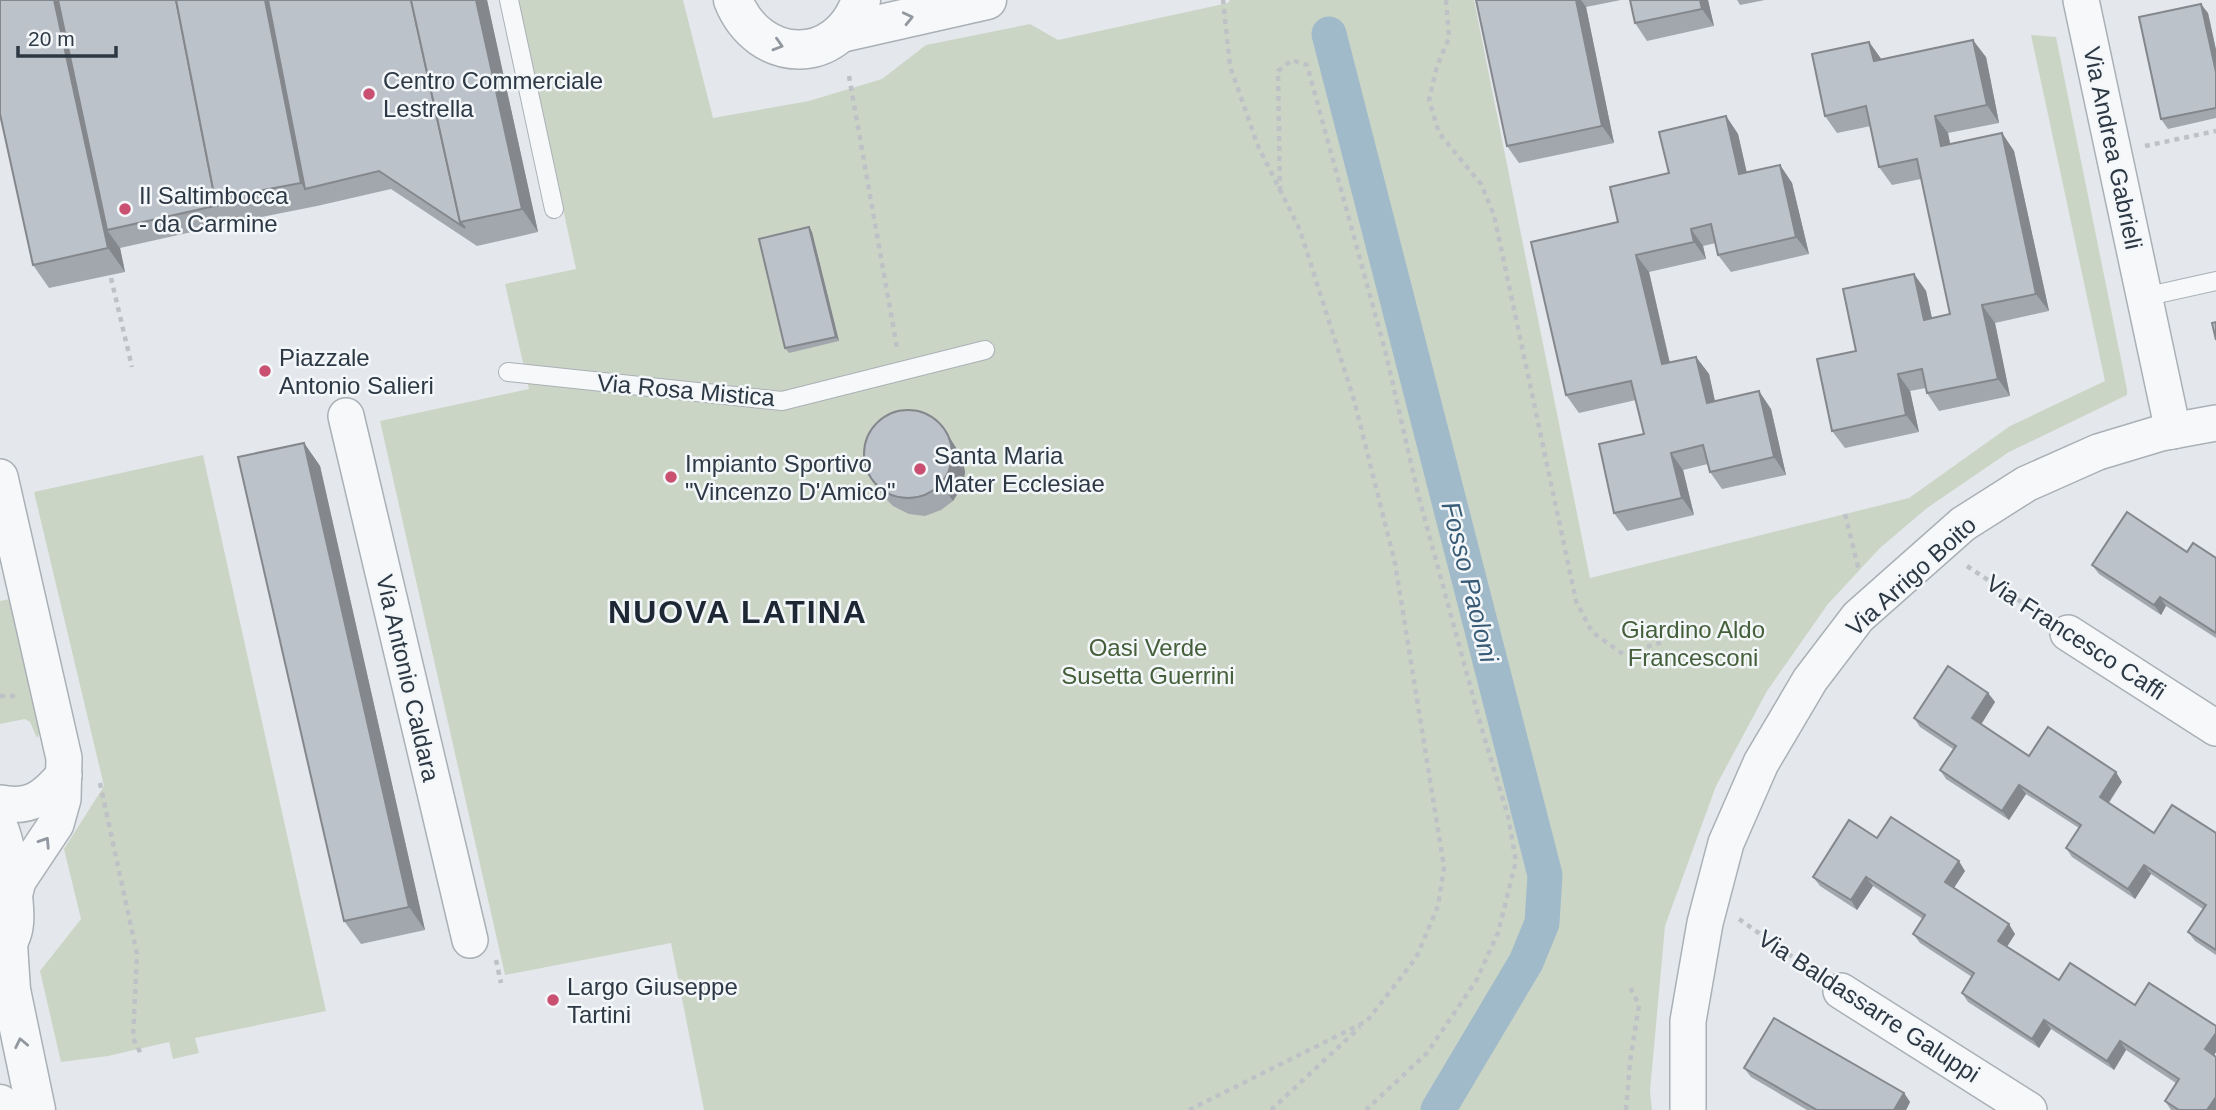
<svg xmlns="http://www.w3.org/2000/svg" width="2216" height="1110" font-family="Helvetica,sans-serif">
	<rect width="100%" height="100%" fill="#e4e8ec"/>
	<g fill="#cbd5c6">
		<polygon points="518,0 683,0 713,118 809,101 882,79 926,45 1030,24 1058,40 1228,3 1230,0 1474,0 1590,578 1909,498 2010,426 2105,381 2031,35 2056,37 2127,389 2127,395 2009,452 1927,508 1880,548 1828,604 1767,691 1716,786 1665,926 1650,1091 1652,1110 704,1110 671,943 505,975 380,421 529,389 505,284 576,269"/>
		<polygon points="203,455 326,1011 195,1038 199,1053 173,1059 169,1042 108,1056 61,1062 40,971 81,919 64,849 104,786 34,492"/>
		<polygon points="10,599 41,731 37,738 30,722 25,719 0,724 0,601"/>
	</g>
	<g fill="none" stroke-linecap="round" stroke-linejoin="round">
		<polyline stroke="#a1baca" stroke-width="35" points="1329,34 1545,875 1542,923 1526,962 1438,1110"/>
		<g stroke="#a9b0b6" stroke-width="20">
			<g id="service">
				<polyline points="509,0 554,209"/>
				<polyline points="2144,297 2216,281"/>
				<polyline points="508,372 782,401 985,350"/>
			</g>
		</g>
		<g stroke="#a9b0b6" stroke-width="38">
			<g id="minor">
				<polyline points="2081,0 2173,431"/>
				<polyline points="346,416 470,940"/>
				<polyline points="0,477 64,758 63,799 56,824 18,881 13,901"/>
				<polyline points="2068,633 2216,728"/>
				<path d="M0 803C31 809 45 797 64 775"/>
				<polyline points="1841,991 2029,1110"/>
				<polyline points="1688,1110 1688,1021 1705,923 1726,843 1761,763 1810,680 1858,617 1963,524 2026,484 2098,452 2161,433 2216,423"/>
			</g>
		</g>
		<g stroke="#a9b0b6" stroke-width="41">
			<g id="tertiary">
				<path d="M733 0C759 65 838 67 861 0"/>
				<polyline points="841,33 987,0"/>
				<path d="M0 831C7 850 16 903 14 923 13 935 8 944 0 952"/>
				<polyline points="8,944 11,990 36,1110"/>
				<polyline points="0,1104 1,1110"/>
			</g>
		</g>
		<g stroke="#bec2c7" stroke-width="4.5" stroke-dasharray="5 5" stroke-linecap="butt">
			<polyline points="1446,0 1449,38 1437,66 1429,100 1439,133 1481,184 1494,215 1576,601 1592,632 1623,654 1663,642"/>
			<polyline points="849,76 897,348"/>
			<polyline points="2145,146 2216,131"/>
			<polyline points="1280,191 1278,71 1292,60 1307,65 1386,354 1418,494 1483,733 1508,816 1516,861 1498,933 1476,981 1427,1053 1366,1110"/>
			<polyline points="111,278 132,367"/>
			<polyline points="1845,514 1859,571"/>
			<polyline points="1967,566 2041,615"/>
			<polyline points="0,696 17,696"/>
			<polyline points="100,783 137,954 133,1038 142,1056"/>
			<polyline points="1739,919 1814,972"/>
			<polyline points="496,960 501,983"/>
			<polyline points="1189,1110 1367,1021 1416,958 1438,906 1444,867 1395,563 1354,400 1300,230 1258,146 1230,66 1223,0"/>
			<polyline points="1271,1110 1360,1027"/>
			<polyline points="1626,1110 1630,1062 1639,1005 1629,985"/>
		</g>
		<use href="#service" stroke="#f7f8fa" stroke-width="18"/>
		<use href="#minor" stroke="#f7f8fa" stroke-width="35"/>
		<use href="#tertiary" stroke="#f7f8fa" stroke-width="38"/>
	</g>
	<g fill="#a2a7ad">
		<polygon points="487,0 538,232 477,246 391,189 317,206 232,223 120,248 125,272 49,288 33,265"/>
		<polygon points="1476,0 1621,0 1586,7 1614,143 1519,163 1507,146"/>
		<polygon points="1708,0 1714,26 1647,41 1635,23"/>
		<polygon points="1737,0 1765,0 1740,5"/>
		<polygon points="2208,13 2216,50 2216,118 2168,129 2161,119"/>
		<polygon points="1869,42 1881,59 1986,57 1999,123 1948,133 1950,144 2002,133 2014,151 2049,311 1995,323 2010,396 1939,411 1927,393 1926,388 1910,391 1919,432 1845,448 1832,431 1856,351 1914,274 1926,291 1932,318 1950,314 1921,179 1892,185 1879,167 1871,126 1837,133 1825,116"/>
		<polygon points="1726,116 1738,134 1747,173 1780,165 1792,183 1809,254 1731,272 1718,255 1716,243 1703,246 1706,259 1649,272 1670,363 1696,357 1709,374 1715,401 1771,409 1786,475 1722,489 1710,472 1708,464 1683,470 1694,515 1627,531 1614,513 1644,434 1636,400 1579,413 1566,395 1618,222"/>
		<polygon points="809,227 812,232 839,341 789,353 785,348"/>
		<polygon points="942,426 962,457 965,472 963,485 953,501 941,510 925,516 909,514 893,506 882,495 870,478"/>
		<polygon points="304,443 320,466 425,930 361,944 344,921"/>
		<polygon points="2187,552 2216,558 2216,638 2166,606 2161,615 2099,574 2092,565"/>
		<polygon points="1988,693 1995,702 1981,724 2029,756 2122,782 2109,803 2154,833 2216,833 2216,955 2195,941 2188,932 2203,909 2151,874 2135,899 2072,857 2066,848 2079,828 2026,794 2009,820 1946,779 1940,770 1953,749 1920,727 1914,718"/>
		<polygon points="1877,838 1965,871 1954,888 2015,934 2007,947 2059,980 2135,1005 2216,1026 2216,1052 2214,1055 2216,1110 2171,1110 2165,1101 2176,1083 2126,1050 2114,1070 2051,1029 2039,1048 1968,1002 1962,993 1972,977 1920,943 1913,934 1923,919 1873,886 1857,910 1820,886 1813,877"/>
		<polygon points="1744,1068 1904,1093 1910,1102 1906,1110 1807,1110 1751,1077"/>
	</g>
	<g fill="#84888d">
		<polygon points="54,0 66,0 107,230 120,248 125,272 108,248"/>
		<polygon points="265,0 277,0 305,189 301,183"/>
		<polygon points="476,0 487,0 538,232 522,209"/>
		<polygon points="1576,0 1581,0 1586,7 1614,143 1602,126"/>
		<polygon points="1700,0 1708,0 1714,26 1702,9"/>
		<polygon points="2201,4 2208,13 2216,50 2216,72"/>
		<polygon points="1973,40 1986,57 1999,123 1987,105"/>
		<polygon points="1869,42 1882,60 1874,61"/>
		<polygon points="1726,116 1738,134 1751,192 1739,174"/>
		<polygon points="1935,116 1948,133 1954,163 1941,146"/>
		<polygon points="2002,133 2014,151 2049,311 2036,294"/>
		<polygon points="1780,165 1792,183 1809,254 1796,237"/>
		<polygon points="809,227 812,232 839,341 836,337"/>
		<polygon points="1691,229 1703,246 1706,259 1694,242"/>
		<polygon points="1636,255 1649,272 1674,382 1662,364"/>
		<polygon points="1914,274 1926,291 1936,337 1924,320"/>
		<polygon points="1982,305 1995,323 2010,396 1998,379"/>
		<polygon points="1696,357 1709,374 1719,420 1707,403"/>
		<polygon points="1898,374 1910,391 1919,432 1906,415"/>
		<polygon points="1759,391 1771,409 1786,475 1774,457"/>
		<polygon points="942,426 962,457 965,472 963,485 953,501 941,484"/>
		<polygon points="304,443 320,466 425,930 409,907"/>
		<polygon points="1671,453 1683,470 1694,515 1682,498"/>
		<polygon points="2160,597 2166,606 2161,615 2154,605"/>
		<polygon points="1988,693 1995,702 1979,728 1972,718"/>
		<polygon points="2116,772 2122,782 2106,806 2100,797"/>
		<polygon points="2019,785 2026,794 2009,820 2002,811"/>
		<polygon points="1959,861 1965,871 1951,892 1945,882"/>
		<polygon points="2144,865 2151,874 2135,899 2128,889"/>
		<polygon points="1866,877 1873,886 1857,910 1851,900"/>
		<polygon points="2009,924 2015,934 2004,951 1998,941"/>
		<polygon points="2044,1020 2051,1029 2039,1048 2032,1039"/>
		<polygon points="2216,1033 2216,1052 2212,1059 2205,1049"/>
		<polygon points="2120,1041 2126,1050 2114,1070 2107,1061"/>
		<polygon points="1904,1093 1910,1102 1906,1110 1894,1110"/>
		<polygon points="2216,1097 2216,1110 2207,1110"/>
	</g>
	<g fill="#bcc2c9" stroke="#84888d" stroke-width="2">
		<polygon points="0,0 54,0 108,248 33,265 0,114"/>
		<polygon points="58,0 176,0 215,199 219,205 107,230"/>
		<polygon points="176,0 265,0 301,183 215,199"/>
		<polygon points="268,0 411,0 460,222 465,228 379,171 305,189"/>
		<polygon points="411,0 476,0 522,209 460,222"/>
		<polygon points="1476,0 1576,0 1602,126 1507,146"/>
		<polygon points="1630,0 1700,0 1702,9 1635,23"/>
		<polygon points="2201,4 2216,72 2216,108 2161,119 2139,17"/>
		<polygon points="1973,40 1987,105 1935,116 1941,146 2002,133 2036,294 1982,305 1998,379 1927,393 1922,369 1898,374 1906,415 1832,431 1817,359 1856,351 1843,289 1914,274 1924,320 1950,314 1917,159 1879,167 1866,106 1825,116 1812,54 1869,42 1874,61"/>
		<polygon points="1726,116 1739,174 1780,165 1796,237 1718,255 1711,224 1691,229 1694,242 1636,255 1662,364 1696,357 1707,403 1759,391 1774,457 1710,472 1703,445 1671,453 1682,498 1614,513 1599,444 1644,434 1631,381 1566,395 1531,242 1618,222 1610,187 1669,173 1659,132"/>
		<polygon points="809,227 836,337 785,348 759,239"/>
		<polygon points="2216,322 2216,340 2212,323"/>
		<circle cx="908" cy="454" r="44"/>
		<polygon points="304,443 409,907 344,921 238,457"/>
		<polygon points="2127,512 2187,552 2193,543 2216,558 2216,633 2160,597 2154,605 2092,565"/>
		<polygon points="1948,666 1988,693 1972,718 2029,756 2048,727 2116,772 2100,797 2154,833 2172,805 2216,833 2216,950 2188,932 2206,905 2144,865 2128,889 2066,848 2081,825 2019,785 2002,811 1940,770 1956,746 1914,718"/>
		<polygon points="1891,817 1959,861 1945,882 2009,924 1998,941 2059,980 2070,963 2135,1005 2149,983 2216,1026 2216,1033 2205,1049 2216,1057 2216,1097 2207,1110 2179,1110 2165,1101 2179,1079 2120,1041 2107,1061 2044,1020 2032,1039 1962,993 1974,973 1913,934 1925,915 1866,877 1851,900 1813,877 1849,820 1877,838"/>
		<polygon points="1774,1018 1904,1093 1894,1110 1817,1110 1744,1068"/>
	</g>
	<defs><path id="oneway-chevron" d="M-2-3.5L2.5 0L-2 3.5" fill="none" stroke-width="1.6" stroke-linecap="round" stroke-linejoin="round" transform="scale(1.75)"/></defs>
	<g stroke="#92989f">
		<use href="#oneway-chevron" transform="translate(908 18) rotate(-13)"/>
		<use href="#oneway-chevron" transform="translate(778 45) rotate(17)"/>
		<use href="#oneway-chevron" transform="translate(45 842) rotate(-57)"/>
		<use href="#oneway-chevron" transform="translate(21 1043) rotate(-102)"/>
	</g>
	<g fill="#ca5071" stroke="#f4f7f9" stroke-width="2.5">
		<circle cx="369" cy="94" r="7"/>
		<circle cx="125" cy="209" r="7"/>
		<circle cx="265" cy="371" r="7"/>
		<circle cx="920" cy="469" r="7"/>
		<circle cx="671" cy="477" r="7"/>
		<circle cx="553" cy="1000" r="7"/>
	</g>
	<g text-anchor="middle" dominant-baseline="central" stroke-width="5" stroke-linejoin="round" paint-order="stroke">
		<g font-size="24" fill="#2c3844" stroke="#f4f7f9" text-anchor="start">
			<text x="383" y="80">Centro Commerciale<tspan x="383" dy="28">Lestrella</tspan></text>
			<text x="139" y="195">Il Saltimbocca<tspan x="139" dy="28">- da Carmine</tspan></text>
			<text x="279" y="357">Piazzale<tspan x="279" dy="28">Antonio Salieri</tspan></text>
			<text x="934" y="455">Santa Maria<tspan x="934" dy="28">Mater Ecclesiae</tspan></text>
			<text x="685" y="463">Impianto Sportivo<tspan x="685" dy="28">"Vincenzo D'Amico"</tspan></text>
			<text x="567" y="986">Largo Giuseppe<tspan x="567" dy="28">Tartini</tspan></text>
		</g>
		<g font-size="24" fill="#2c3844" stroke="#f4f7f9">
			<text transform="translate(2113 148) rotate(78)">Via Andrea Gabrieli</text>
			<text transform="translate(686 390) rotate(5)">Via Rosa Mistica</text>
			<text transform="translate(1911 576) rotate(-42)">Via Arrigo Boito</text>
			<text transform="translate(2076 637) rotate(33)">Via Francesco Caffi</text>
			<text transform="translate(408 678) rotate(77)">Via Antonio Caldara</text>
			<text transform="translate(1869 1006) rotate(33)">Via Baldassarre Galuppi</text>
		</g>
		<g font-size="24" fill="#455f3a" stroke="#f4f7f9">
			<text x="1693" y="629">Giardino Aldo<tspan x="1693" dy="28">Francesconi</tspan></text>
			<text x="1148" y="647">Oasi Verde<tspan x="1148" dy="28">Susetta Guerrini</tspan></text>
		</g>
		<g font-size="26" font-style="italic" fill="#385b76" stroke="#f4f7f9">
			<text transform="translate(1470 582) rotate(76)">Fosso Paoloni</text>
		</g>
		<g font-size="32" font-weight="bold" letter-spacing="2" fill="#1e2835" stroke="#f4f7f9">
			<text x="738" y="612">NUOVA LATINA</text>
		</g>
	</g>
	<path d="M18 46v10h98v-10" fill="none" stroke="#2c3844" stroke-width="3.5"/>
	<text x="28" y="46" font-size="21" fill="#2c3844" stroke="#f4f7f9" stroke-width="5" paint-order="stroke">20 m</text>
</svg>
